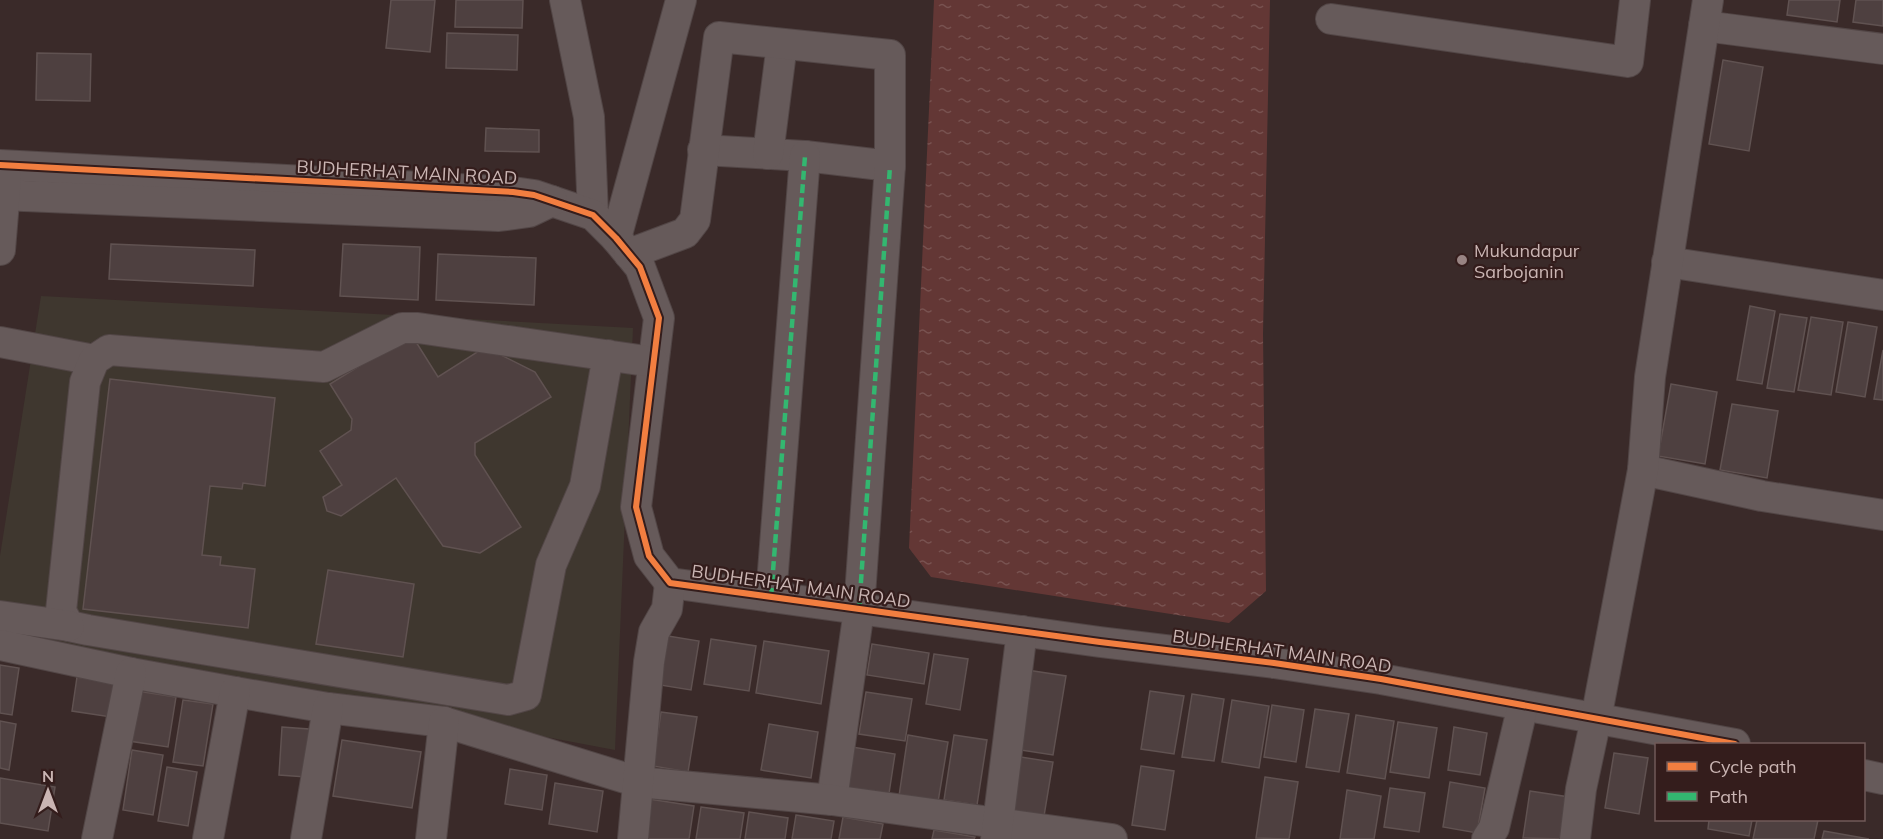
<svg xmlns="http://www.w3.org/2000/svg" width="1883" height="839" font-family="Mulish,sans-serif">
	<defs>
		<pattern id="water-ripples" width="26" height="14" patternUnits="userSpaceOnUse" patternTransform="scale(1.5)"><rect width="26" height="14" fill="#633735"/><path d="M2 4q2-2 4 0t4 0M15 11q2-2 4 0t4 0" fill="none" stroke="#785250"/></pattern>
	</defs>
	<rect width="100%" height="100%" fill="#3a2a29"/>
	<polygon fill="#3f372f" points="41,296 633,328 615,750 0,634 0,556"/>
	<polygon fill="url(#water-ripples)" points="934,0 1270,0 1263,334 1266,591 1229,623 931,577 909,548"/>
	<g fill="#4e4040" stroke="#605251" stroke-width="1.5">
		<polygon points="391,0 435,0 430,52 386,48"/>
		<polygon points="456,0 523,0 522,28 455,27"/>
		<polygon points="1789,0 1840,0 1837,22 1787,15"/>
		<polygon points="1856,0 1883,0 1883,26 1853,22"/>
		<polygon points="447,33 518,35 517,70 446,68"/>
		<polygon points="37,53 91,54 90,101 36,100"/>
		<polygon points="1723,60 1763,67 1749,151 1709,144"/>
		<polygon points="486,128 539,130 539,152 485,151"/>
		<polygon points="111,244 255,250 253,286 109,279"/>
		<polygon points="343,244 420,247 418,300 340,296"/>
		<polygon points="438,254 536,258 534,305 436,300"/>
		<polygon points="1750,306 1775,311 1762,384 1737,380"/>
		<polygon points="1780,314 1807,318 1794,392 1767,388"/>
		<polygon points="1811,317 1843,322 1831,395 1798,390"/>
		<polygon points="1848,322 1877,327 1865,397 1836,392"/>
		<polygon points="411,334 438,377 485,347 535,372 551,397 475,443 475,455 521,527 480,553 443,546 396,478 341,516 327,511 323,497 342,485 320,451 351,430 352,419 330,384"/>
		<polygon points="1883,350 1883,400 1874,399"/>
		<polygon points="110,379 275,398 265,486 243,483 242,489 210,486 202,555 221,557 220,565 255,569 248,628 83,609"/>
		<polygon points="1671,384 1717,392 1705,464 1658,456"/>
		<polygon points="1732,404 1778,411 1767,478 1720,470"/>
		<polygon points="328,570 414,584 403,657 316,644"/>
		<polygon points="668,636 699,641 691,690 660,685"/>
		<polygon points="711,639 756,646 749,691 704,684"/>
		<polygon points="764,641 829,651 821,704 756,693"/>
		<polygon points="872,644 929,653 924,684 867,675"/>
		<polygon points="934,654 968,659 960,710 926,704"/>
		<polygon points="0,665 19,668 12,715 0,713"/>
		<polygon points="1027,670 1066,676 1053,755 1014,749"/>
		<polygon points="77,677 116,683 111,717 72,711"/>
		<polygon points="137,691 176,697 168,747 129,741"/>
		<polygon points="1150,691 1184,696 1174,754 1141,749"/>
		<polygon points="866,692 912,699 905,741 859,734"/>
		<polygon points="1192,694 1224,699 1214,761 1182,757"/>
		<polygon points="183,700 213,704 203,766 173,762"/>
		<polygon points="1232,700 1269,706 1259,768 1222,762"/>
		<polygon points="1272,705 1304,710 1296,762 1264,757"/>
		<polygon points="1315,709 1349,714 1339,772 1306,767"/>
		<polygon points="661,712 697,717 688,772 653,766"/>
		<polygon points="1356,715 1394,721 1385,779 1347,773"/>
		<polygon points="0,721 16,724 9,770 0,768"/>
		<polygon points="1398,722 1437,728 1429,778 1390,772"/>
		<polygon points="769,724 818,732 811,778 761,770"/>
		<polygon points="282,727 309,729 306,777 279,775"/>
		<polygon points="1454,727 1487,733 1480,775 1448,770"/>
		<polygon points="908,735 948,742 938,802 899,796"/>
		<polygon points="954,735 987,740 977,805 944,800"/>
		<polygon points="342,740 421,752 412,808 333,796"/>
		<polygon points="846,746 895,754 888,800 839,792"/>
		<polygon points="132,750 163,755 153,815 123,810"/>
		<polygon points="1614,753 1648,758 1639,814 1605,808"/>
		<polygon points="1015,756 1053,762 1044,816 1006,810"/>
		<polygon points="1141,766 1174,771 1165,830 1132,825"/>
		<polygon points="167,767 197,772 188,826 158,821"/>
		<polygon points="510,769 547,775 542,810 505,804"/>
		<polygon points="1265,777 1298,782 1289,839 1256,838"/>
		<polygon points="0,778 55,787 48,831 0,823"/>
		<polygon points="1450,782 1485,788 1477,833 1443,827"/>
		<polygon points="555,783 603,791 597,832 549,824"/>
		<polygon points="1390,788 1425,793 1419,832 1384,827"/>
		<polygon points="1347,790 1381,796 1374,839 1340,839"/>
		<polygon points="1530,791 1569,797 1563,839 1523,838"/>
		<polygon points="649,799 694,806 689,839 643,839"/>
		<polygon points="701,807 744,813 740,839 696,839"/>
		<polygon points="749,812 788,818 785,839 745,839"/>
		<polygon points="796,815 834,821 831,839 792,839"/>
		<polygon points="843,817 883,824 880,839 839,839"/>
		<polygon points="1709,820 1752,820 1749,836 1708,829"/>
		<polygon points="1757,820 1818,820 1814,839 1753,839"/>
		<polygon points="934,830 975,837 974,839 932,839"/>
		<polygon points="1824,831 1869,839 1822,839"/>
	</g>
	<g fill="none" stroke-linecap="round" stroke-linejoin="round">
		<g stroke="#524646" stroke-width="32">
			<g id="minor">
				<polyline points="565,0 589,117 593,215"/>
				<polyline points="1331,19 1628,62 1635,0"/>
				<polyline points="1704,26 1883,49"/>
				<polyline points="703,150 805,156 890,166"/>
				<polyline points="768,154 782,44"/>
				<polyline points="0,165 513,192 534,195 593,215 616,238 640,267 659,318 636,507 649,556 670,583 1100,642 1274,663 1381,679 1735,744"/>
				<polyline points="0,195 499,216 529,212 552,201"/>
				<polyline points="616,238 681,0"/>
				<polyline points="0,250 6,177"/>
				<polyline points="629,254 685,233 695,220 719,37 890,55 890,166 859,610 832,800"/>
				<polyline points="1667,262 1883,295"/>
				<polyline points="0,342 94,360"/>
				<polyline points="608,355 585,486 551,565 526,695 508,700 88,630 69,626 61,611 85,382 94,360 109,350 324,367 402,328 418,328 653,362"/>
				<polyline points="1643,470 1762,496 1883,515"/>
				<polyline points="771,597 805,156"/>
				<polyline points="0,616 69,626"/>
				<polyline points="0,645 131,673 235,692 328,708 444,722 638,782 832,800 1112,839"/>
				<polyline points="1864,775 1883,779"/>
				<polyline points="97,839 131,673"/>
				<polyline points="208,839 235,692"/>
				<polyline points="306,839 328,708"/>
				<polyline points="431,839 444,722"/>
				<polyline points="633,839 649,662 654,632 667,609 670,583"/>
				<polyline points="996,839 1022,631"/>
				<polyline points="1487,839 1494,828 1523,705"/>
				<polyline points="1575,839 1581,789 1596,719 1643,470 1650,377 1708,0"/>
			</g>
		</g>
		<use href="#minor" stroke="#665a5a" stroke-width="30"/>
		<g stroke="#33b770" stroke-width="4.5" stroke-dasharray="9 4.5" stroke-linecap="butt">
			<polyline points="771,597 805,156"/>
			<polyline points="859,610 890,166"/>
		</g>
		<g stroke="#341d1c" stroke-width="10">
			<polyline id="cycleway" points="0,165 513,192 534,195 593,215 616,238 640,267 659,318 636,507 649,556 670,583 1100,642 1274,663 1381,679 1735,744"/>
		</g>
		<use href="#cycleway" stroke="#f27e40" stroke-width="6"/>
	</g>
	<circle fill="#988483" stroke="#341d1c" stroke-width="2" cx="1462" cy="260" r="6"/>
	<g text-anchor="middle" dominant-baseline="central" stroke-width="4.5" stroke-linejoin="round" paint-order="stroke">
		<g font-size="18" fill="#cab5b3" stroke="#341d1c">
			<text transform="translate(407 172) rotate(3)">BUDHERHAT MAIN ROAD</text>
			<text transform="translate(801 586) rotate(8)">BUDHERHAT MAIN ROAD</text>
			<text transform="translate(1282 651) rotate(8)">BUDHERHAT MAIN ROAD</text>
		</g>
		<g font-size="18" fill="#cab5b3" stroke="#341d1c" text-anchor="start">
			<text x="1474" y="250">Mukundapur<tspan x="1474" dy="21">Sarbojanin</tspan></text>
		</g>
	</g>
	<rect x="1655" y="743" width="210" height="78" fill="#341d1c" stroke="#705a58" stroke-width="1.5"/>
	<rect x="1667" y="762" width="30" height="9" fill="#f27e40" stroke="#705a58" stroke-width="1.5"/>
	<text x="1709" y="773" font-size="18" fill="#cab5b3">Cycle path</text>
	<rect x="1667" y="792" width="30" height="9" fill="#33b770" stroke="#705a58" stroke-width="1.5"/>
	<text x="1709" y="803" font-size="18" fill="#cab5b3">Path</text>
	<g transform="translate(48 791)" stroke="#341d1c" stroke-width="4.5" paint-order="stroke">
	<path d="M0-4.5L10 22L0 15L-10 22Z" fill="#cab5b3"/>
	<text y="-9" font-size="16" font-weight="bold" text-anchor="middle" fill="#cab5b3">N</text>
	</g>
</svg>
